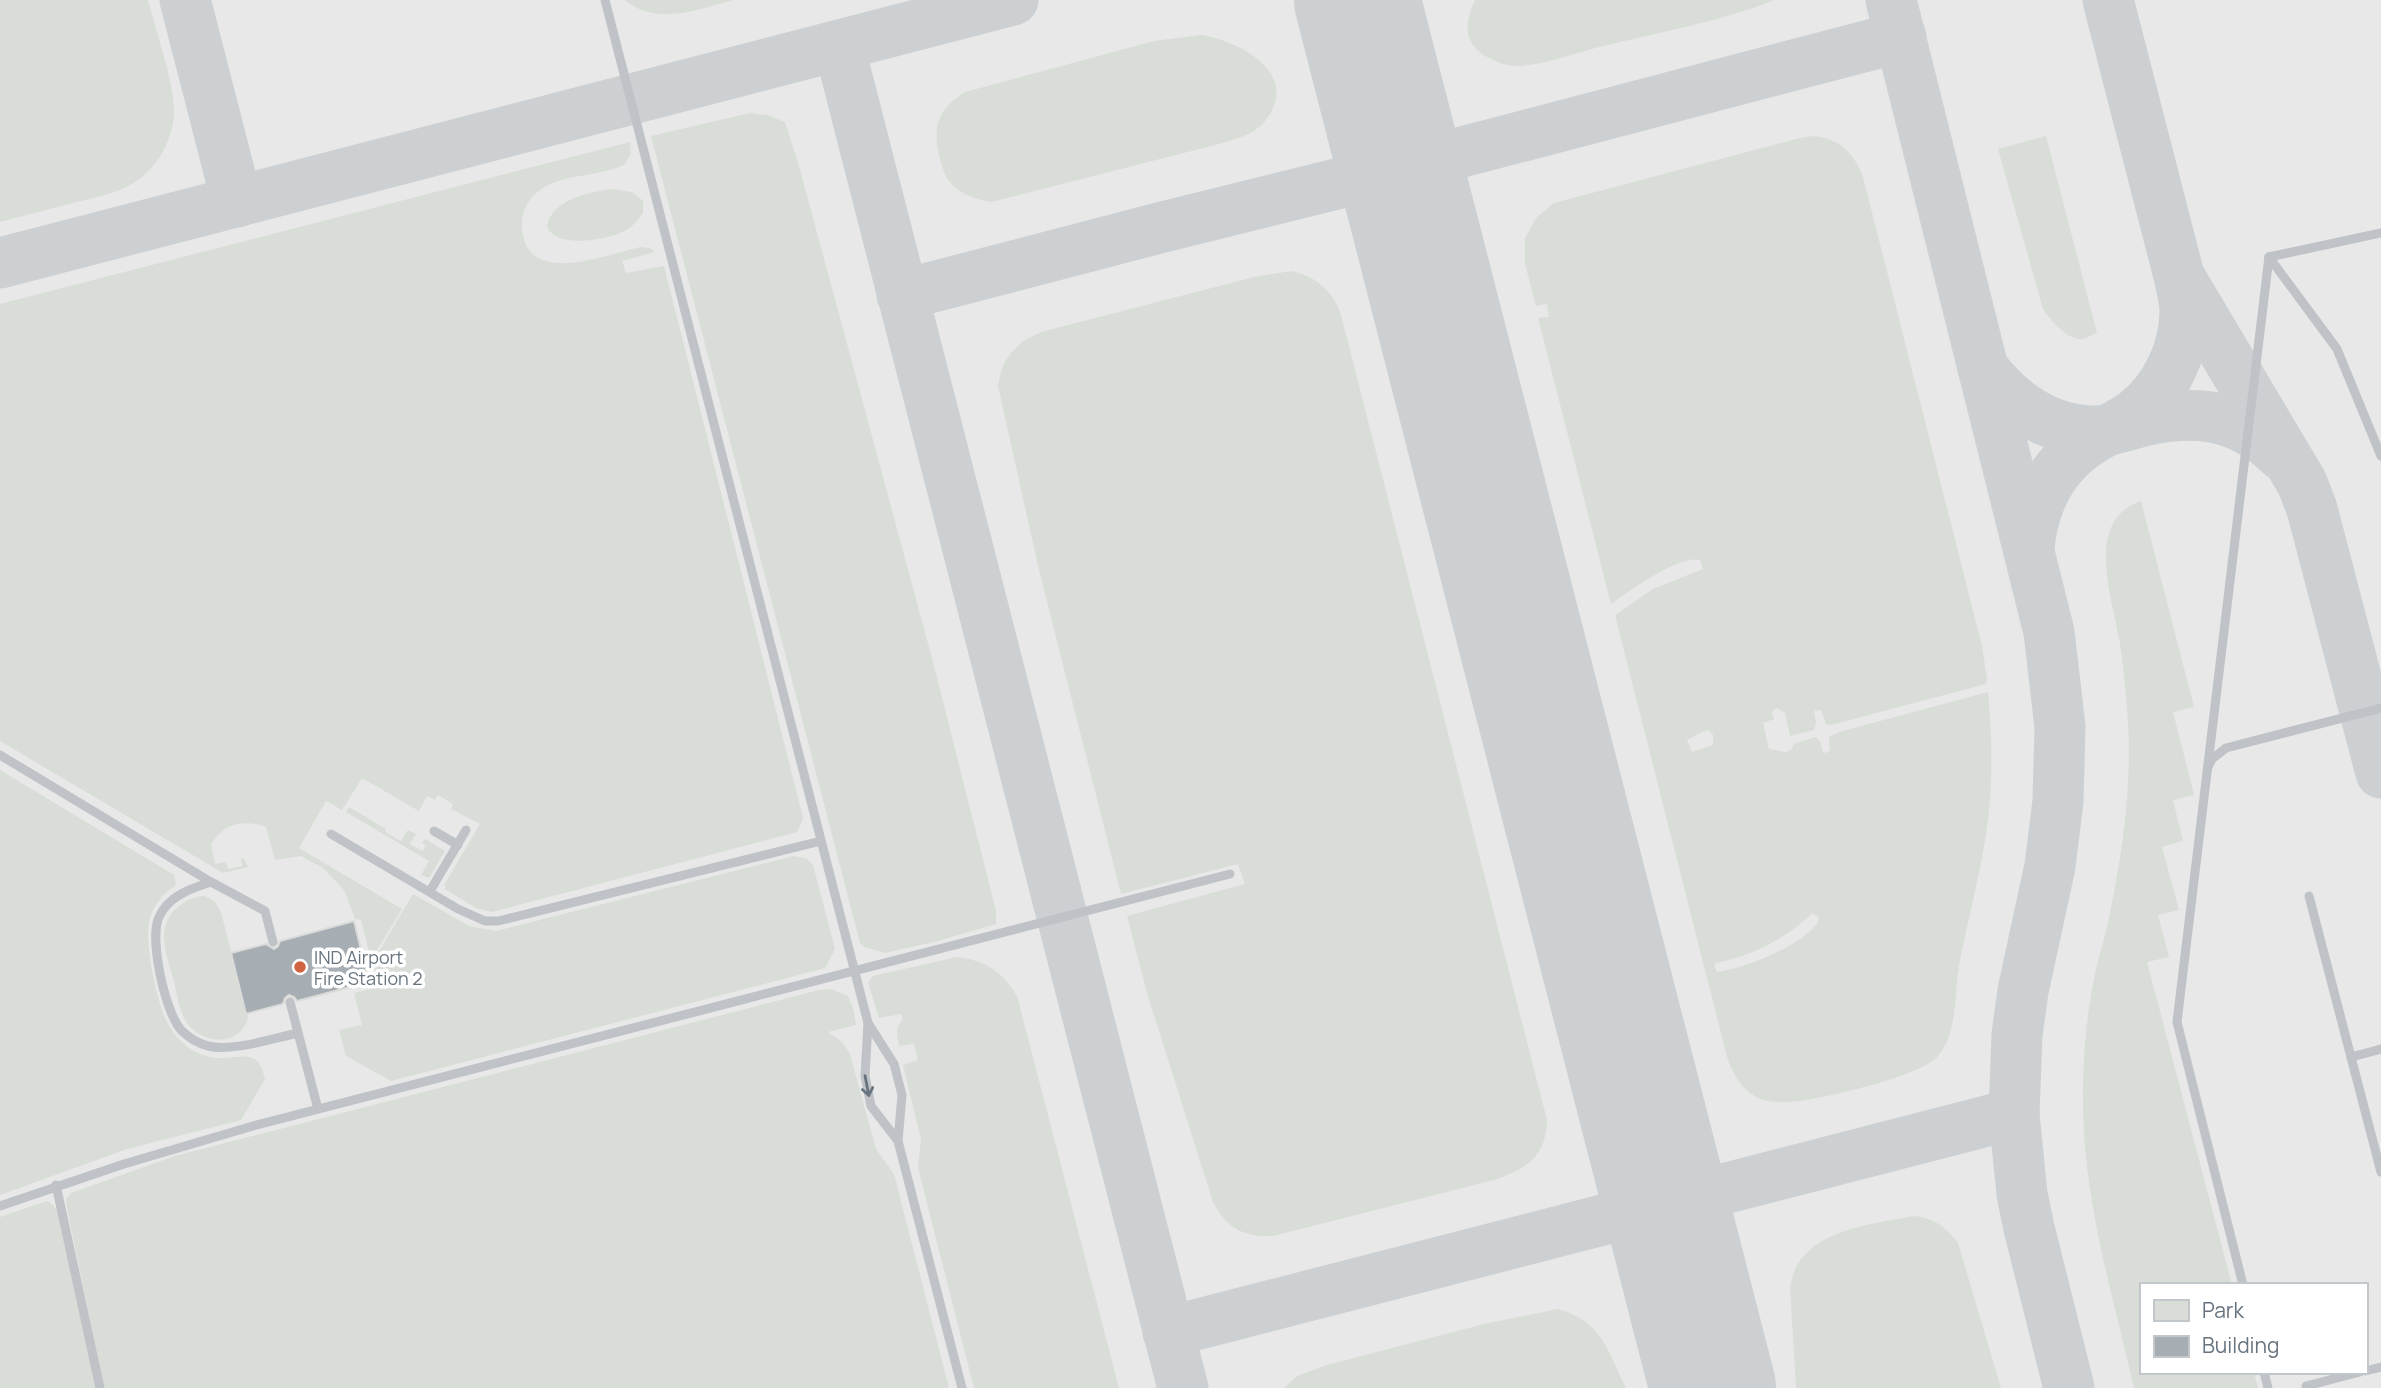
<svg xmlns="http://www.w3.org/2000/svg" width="2381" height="1388" font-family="Manrope,sans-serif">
	<rect width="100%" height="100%" fill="#f9f9f7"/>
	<path fill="#e7e8e7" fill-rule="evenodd" d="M0 0H2381V1388H0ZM2141 1285H2365V1372H2141Z"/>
	<g fill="#d9ddd7" fill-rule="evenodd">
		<path d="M0 0H148C156 32 173 78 174 110 174 144 152 177 120 190 105 196 88 199 73 203 49 209 24 216 0 222Z"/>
		<path d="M625 0H734C697 9 658 27 625 0Z"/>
		<path d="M1475 0H1774C1720 22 1660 32 1603 46 1575 53 1543 66 1515 66 1506 66 1497 62 1489 58 1463 45 1464 24 1475 0Z"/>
		<path d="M1201 35C1235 40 1293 68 1272 110 1267 120 1260 128 1250 133 1240 138 1229 141 1219 144L991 202C978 200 966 196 956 188 946 180 943 170 940 159 932 129 937 109 965 92L1154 41Z"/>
		<polygon points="750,113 767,115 785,122 799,166 933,662 996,911 996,924 938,941 885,953 865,947 860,943 651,136"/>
		<path d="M1813 136C1839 138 1855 154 1863 177L1982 646 1987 679 1986 684 1831 725 1826 724 1821 710 1814 711 1816 723 1814 730 1790 736 1785 713 1777 708 1772 712 1774 719 1763 723 1769 749 1785 752 1791 750 1794 744 1815 737 1820 741 1823 752 1826 753 1830 750 1829 737 1839 732 1988 692C1992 735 1993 777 1988 820 1982 869 1968 917 1959 966 1954 995 1958 1036 1936 1058 1918 1076 1833 1096 1806 1100 1764 1107 1742 1099 1727 1057L1615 615 1653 589 1703 569 1700 560C1679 555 1629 591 1611 604L1538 318 1549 317 1547 304 1536 306 1525 264V238L1536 218 1554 203 1800 138ZM1709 730 1713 735V745L1692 752 1687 740 1704 731ZM1813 913 1819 918 1818 922C1802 946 1745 968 1717 972L1714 965 1716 963C1755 955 1784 939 1813 913Z"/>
		<path d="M2046 136 2097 333C2091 335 2087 339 2080 339 2066 339 2050 319 2043 309L1998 149Z"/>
		<path d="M630 142 631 154 624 165C598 177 564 173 540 190 528 198 521 212 522 227 525 289 607 254 641 247L650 248 655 252 622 261 626 273 664 266 802 814 803 819 797 832 492 912 476 908 445 889 446 887 444 885 480 824 451 809 453 804 438 795 435 800 427 796 419 811 362 778 342 810 326 801 299 848 402 909 371 960 361 920 355 919 344 890 323 868 301 856 275 860 266 827C244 819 222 823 211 845L215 864 226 862 228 869 242 866 241 857 245 860 248 867 223 873 0 741V304Z"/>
		<path d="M610 189 632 192 643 201V213C639 218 634 225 628 229 611 240 555 250 547 226 552 200 587 193 610 189Z"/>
		<path d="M1292 271C1317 277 1333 291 1341 315L1547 1120C1546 1157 1526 1169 1494 1180L1273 1236C1244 1237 1227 1229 1213 1202L1147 993 1127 916 1245 884 1238 864 1121 894 1039 570 998 386C1002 358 1015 343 1041 332L1258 276Z"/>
		<path d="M2141 501 2194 707 2173 712 2194 795 2173 800 2183 841 2162 847 2179 910 2158 915 2169 957 2147 962 2232 1285H2141V1372H2254L2258 1388H2134C2115 1304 2089 1219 2084 1133 2081 1081 2084 1026 2095 974 2099 955 2105 937 2109 918 2122 855 2132 788 2128 723 2126 695 2124 666 2119 638 2112 597 2084 520 2141 501Z"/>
		<path d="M0 770 174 875 176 885C164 893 154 904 150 918 143 939 157 1004 168 1024 173 1033 180 1042 189 1048 199 1055 212 1059 225 1058 249 1056 258 1052 265 1079L241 1120 127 1149 0 1195Z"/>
		<polygon points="349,807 386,829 385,832 401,841 408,830 416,834 410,844 422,851 426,846 422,843 425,839 445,851 429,878 421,875 429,861 346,812"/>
		<polygon points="794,856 807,859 813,865 835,949 825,968 391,1081 346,1056 339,1030 362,1025 354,993 378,987 372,963 413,894 469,926 496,931"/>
		<path d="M205 896 215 902 221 912 248 1018C240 1047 203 1045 187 1023 179 1011 177 995 174 981 170 968 165 953 164 938 163 915 183 897 205 896Z"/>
		<path d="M957 957C985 960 1003 972 1017 996L1119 1388H974L918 1168 921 1139 903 1065 918 1060 914 1044 899 1046C897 1035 895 1028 903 1019L901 1014 879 1018 868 982 873 976Z"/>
		<polygon points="831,989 848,996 853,1008 856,1025 828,1032 842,1042 850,1054 876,1149 894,1174 949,1388 104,1388 67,1208 66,1199 71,1193 175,1156 819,990"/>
		<polygon points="47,1201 53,1205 57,1211 96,1388 0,1388 0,1217"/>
		<path d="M1914 1216C1934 1218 1946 1227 1958 1243L2001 1388H1796L1790 1289C1796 1231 1867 1225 1914 1216Z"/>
		<path d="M1558 1309C1603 1322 1607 1350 1626 1388H1284L1297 1376 1327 1365 1484 1324Z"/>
	</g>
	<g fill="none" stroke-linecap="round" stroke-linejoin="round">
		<g stroke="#cdd0d2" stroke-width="51">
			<polyline points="185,0 237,202"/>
			<polyline points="1891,0 2049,632 2060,727 2058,801 2050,866 2023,991 2017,1035 2014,1114 2022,1194 2029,1228 2069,1388"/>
			<polyline points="2108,0 2179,276 2302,483 2312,509 2381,773"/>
			<polyline points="839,46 1183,1388"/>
			<polyline points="0,263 1013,0"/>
			<polyline points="902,295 1163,227 1401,168 1901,37"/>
			<path d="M1983 368C2010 403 2044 429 2090 431 2108 432 2126 426 2143 421 2197 409 2240 414 2281 455"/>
			<path d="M2029 547C2033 506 2049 471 2082 446 2099 433 2119 426 2136 413 2167 389 2185 348 2185 310 2185 300 2181 289 2180 278"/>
			<polyline points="1168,1332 2014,1114"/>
		</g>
		<polyline stroke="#cdd0d2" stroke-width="126" points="1357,0 1713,1388"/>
	</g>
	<polygon fill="#a7aeb3" stroke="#dbdbd9" stroke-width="2" points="354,921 369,982 297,1001 294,997 289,995 285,998 283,1004 246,1014 231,953 266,944 274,949 278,946 280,941"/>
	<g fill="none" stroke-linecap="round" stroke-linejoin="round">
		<g stroke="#bfc2c6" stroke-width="9">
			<polyline points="605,0 868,1023 894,1064 902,1095 898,1141 962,1388"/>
			<polyline points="2269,257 2337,349 2381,456"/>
			<polyline points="2269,257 2381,233"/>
			<polyline points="0,755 211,882 265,911 273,942"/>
			<polyline points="2208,767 2212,759 2226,748 2381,708"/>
			<polyline points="434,831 458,845"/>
			<polyline points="331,834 458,909 485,921 498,921 821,841"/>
			<path d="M211 882C191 889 169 895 159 917 149 939 165 1012 181 1030 189 1038 197 1043 208 1046 233 1052 274 1038 298 1033"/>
			<polyline points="430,891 466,830"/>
			<polyline points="2309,896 2381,1172"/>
			<polyline points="290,1002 318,1109"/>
			<polyline points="868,1023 865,1076 871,1106 898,1141"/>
			<polyline points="2351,1057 2381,1049"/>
			<polyline points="56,1185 100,1388"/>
			<polyline points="0,1206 124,1164 253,1126 1230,874"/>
			<polyline points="2243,1285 2177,1022 2269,257"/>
			<polyline points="2365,1371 2381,1367"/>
			<polyline points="2264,1372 2268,1388"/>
			<polyline points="2306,1386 2360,1372"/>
		</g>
	</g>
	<defs><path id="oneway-shaft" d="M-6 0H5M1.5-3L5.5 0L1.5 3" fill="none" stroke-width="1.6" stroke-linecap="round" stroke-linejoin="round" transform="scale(1.75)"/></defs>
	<use stroke="#67747f" href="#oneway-shaft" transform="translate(867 1086) rotate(79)"/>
	<circle fill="#d06340" stroke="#fff" stroke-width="2.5" cx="300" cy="967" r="7"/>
	<g text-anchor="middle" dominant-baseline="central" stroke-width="7" stroke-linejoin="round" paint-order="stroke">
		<g font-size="18" fill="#67747f" stroke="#fff" text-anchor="start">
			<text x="314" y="957">IND Airport<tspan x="314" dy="21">Fire Station 2</tspan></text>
		</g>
	</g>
	<rect x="2140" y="1283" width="228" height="91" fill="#ffffff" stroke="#c2c7cc" stroke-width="2"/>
	<rect x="2154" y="1300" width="35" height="21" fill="#d9ddd7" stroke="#c2c7cc" stroke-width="2"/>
	<text x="2202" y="1318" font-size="21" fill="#67747f">Park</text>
	<rect x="2154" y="1336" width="35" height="21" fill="#a7aeb3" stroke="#c2c7cc" stroke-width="2"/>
	<text x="2202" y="1353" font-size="21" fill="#67747f">Building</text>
</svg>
